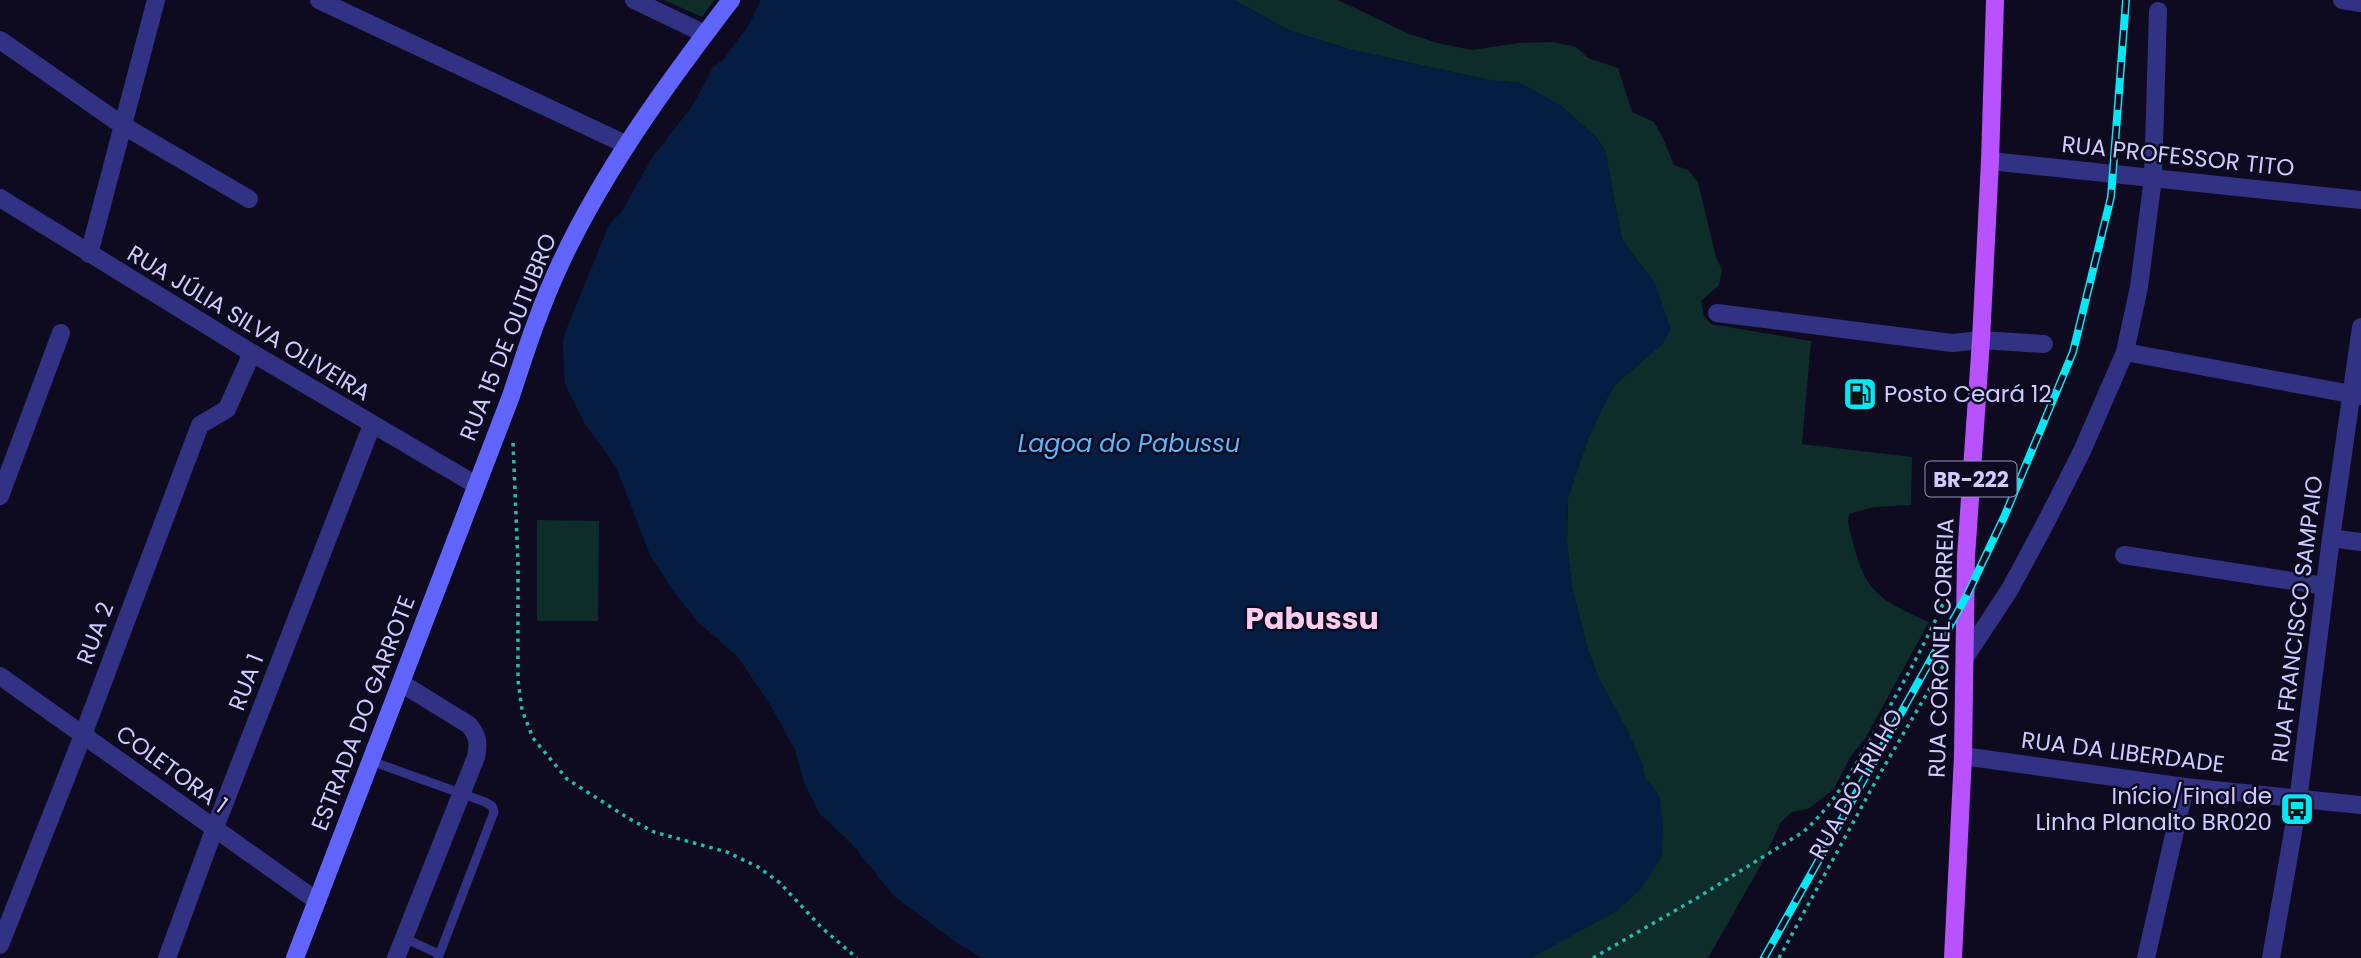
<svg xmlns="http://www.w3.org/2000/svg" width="2361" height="958" font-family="Poppins,sans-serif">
	<rect width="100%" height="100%" fill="#0e0b21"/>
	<g fill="#0e2c2a">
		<polygon points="664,0 714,0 702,17"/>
		<path d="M1234 0H1338L1409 34 1441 44 1472 50 1519 43 1553 42 1576 47 1588 58 1618 68 1632 112 1654 122 1662 136 1674 165 1688 170 1698 182 1716 257 1722 270 1719 285 1701 301 1704 316 1711 324 1811 341 1802 444 1912 457 1911 505 1874 507 1849 514 1848 522C1863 586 1868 596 1929 622L1866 737 1851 756 1833 790 1808 809 1792 812 1781 822 1762 863 1708 958H1531L1657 792 1645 779 1642 764 1629 734 1599 679 1588 650 1572 588 1567 543 1568 497 1588 439 1607 398 1616 384 1663 343 1655 284 1622 240 1605 150 1596 137 1561 106 1520 83 1489 80 1352 50 1288 30Z"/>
		<polygon points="537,520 599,521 598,621 537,621"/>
	</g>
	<polygon fill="#051d41" points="761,0 1234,0 1288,30 1352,50 1489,80 1520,83 1561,106 1596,137 1605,150 1622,240 1655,284 1671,329 1663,343 1616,384 1607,398 1588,439 1568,498 1567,543 1572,588 1588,650 1599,679 1629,734 1642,764 1645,779 1657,792 1660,799 1663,825 1662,856 1641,889 1617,911 1531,958 981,958 957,943 894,896 851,843 820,814 805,785 795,750 771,706 737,656 700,624 676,595 651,557 616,467 585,424 565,384 563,342 566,330 609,225 622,211 652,158 693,105 713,67 723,60 750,23"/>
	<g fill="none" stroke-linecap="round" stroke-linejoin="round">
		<g stroke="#23bcad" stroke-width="3.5" stroke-dasharray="3.5 5" stroke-linecap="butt">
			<polyline points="513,443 518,563 518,680 522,710 533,738 567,779 628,818 654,832 727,852 758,867 780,883 822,928 857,958"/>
			<path d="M1593 958 1697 898 1803 832C1833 806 1852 771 1872 737 1899 691 1925 645 1947 595"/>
			<polyline points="1779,958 1878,777 1946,661"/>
		</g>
		<g stroke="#323285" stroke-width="9">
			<polyline points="371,761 485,802 492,806 494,812 438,958"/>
			<polyline points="404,938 439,954"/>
		</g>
		<g stroke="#323285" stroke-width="18">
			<polyline points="319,0 627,145"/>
			<polyline points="634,0 705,34"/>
			<polyline points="2342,0 2361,3"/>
			<polyline points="0,40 122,125 249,199"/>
			<polyline points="1990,161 2361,200"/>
			<polyline points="0,198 252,353 476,485"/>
			<polyline points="89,254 156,0"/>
			<polyline points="1717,313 1952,343 1981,340 2044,344"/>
			<polyline points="2125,352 2361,396"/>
			<polyline points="0,496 61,333"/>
			<polyline points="2331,538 2361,542"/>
			<polyline points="2124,555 2325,586"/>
			<polyline points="1966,656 2010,589 2044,526 2082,451 2125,352 2139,287 2153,178 2158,11"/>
			<polyline points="0,676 317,901"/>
			<polyline points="1963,756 2185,787 2361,805"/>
			<polyline points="0,945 83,735 200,425 227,409 252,353"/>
			<polyline points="167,958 214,830 372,425"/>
			<path d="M396 958 476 757C479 743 478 736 469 725L401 683"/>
			<polyline points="2146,958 2185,787"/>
			<polyline points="2271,958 2297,809 2331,538 2361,327"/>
		</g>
		<path stroke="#6264ff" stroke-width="18" d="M295 958 511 396C526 350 541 304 562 260 606 167 668 82 731 0"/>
		<polyline stroke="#b852ff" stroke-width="18" points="1953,958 1963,756 1966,556 1981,340 1990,161 1995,0"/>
		<g stroke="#00e7f6" stroke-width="8">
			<polyline id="rail" points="1764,958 1967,595 2005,515 2073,352 2111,197 2126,0"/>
		</g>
		<use href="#rail" stroke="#0e0b21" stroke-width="5" stroke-dasharray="16" stroke-linecap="butt"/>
	</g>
	<defs>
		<g id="fuel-square" transform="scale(1.75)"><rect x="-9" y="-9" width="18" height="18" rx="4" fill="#00e7f6" stroke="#0e0b21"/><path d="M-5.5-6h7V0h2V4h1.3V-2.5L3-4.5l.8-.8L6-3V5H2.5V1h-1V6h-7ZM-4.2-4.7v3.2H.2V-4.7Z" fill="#111"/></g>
		<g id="bus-square" transform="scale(1.75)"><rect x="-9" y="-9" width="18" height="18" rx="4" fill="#00e7f6" stroke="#0e0b21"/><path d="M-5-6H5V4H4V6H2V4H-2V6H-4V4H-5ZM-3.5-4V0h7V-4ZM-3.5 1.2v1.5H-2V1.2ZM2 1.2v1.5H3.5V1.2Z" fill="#111"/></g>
	</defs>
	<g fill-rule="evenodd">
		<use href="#fuel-square" x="1860" y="394"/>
		<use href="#bus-square" x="2297" y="809"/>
	</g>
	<g text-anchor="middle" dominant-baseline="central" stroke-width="5" stroke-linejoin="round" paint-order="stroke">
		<rect fill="#0e0b21" stroke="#9591bc" stroke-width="2" x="1925.5" y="461.5" width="91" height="35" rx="5"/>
		<g font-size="21" font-weight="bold" fill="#cfcbff">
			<text x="1971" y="479">BR-222</text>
		</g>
		<g font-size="23" fill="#cfcbff" stroke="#0e0b21">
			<text transform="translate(2178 156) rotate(6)">RUA PROFESSOR TITO</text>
			<text transform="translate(249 323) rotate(31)">RUA JÚLIA SILVA OLIVEIRA</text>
			<text transform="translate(508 337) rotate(-68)">RUA 15 DE OUTUBRO</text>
			<text transform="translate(2297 619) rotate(-83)">RUA FRANCISCO SAMPAIO</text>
			<text transform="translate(95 633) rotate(-69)">RUA 2</text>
			<text transform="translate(1941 648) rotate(-88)">RUA CORONEL CORREIA</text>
			<text transform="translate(246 682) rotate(-69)">RUA 1</text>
			<text transform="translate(363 713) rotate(-69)">ESTRADA DO GARROTE</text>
			<text transform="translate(2123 752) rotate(7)">RUA DA LIBERDADE</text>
			<text transform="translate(172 769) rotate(36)">COLETORA 1</text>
			<text transform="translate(1856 784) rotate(-61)">RUA DO TRILHO</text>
		</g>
		<g font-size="23" fill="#cfcbff" stroke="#0e0b21" text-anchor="start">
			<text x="1884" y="394">Posto Ceará 12</text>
			<text x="2272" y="796" text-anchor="end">Início/Final de<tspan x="2272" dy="26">Linha Planalto BR020</tspan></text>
		</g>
		<g font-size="24" font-style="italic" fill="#59b8ff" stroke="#0e0b21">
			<text x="1129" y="443">Lagoa do Pabussu</text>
		</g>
		<g font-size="30" font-weight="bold" fill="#ffcdef" stroke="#0e0b21">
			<text x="1312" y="618">Pabussu</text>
		</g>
	</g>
</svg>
